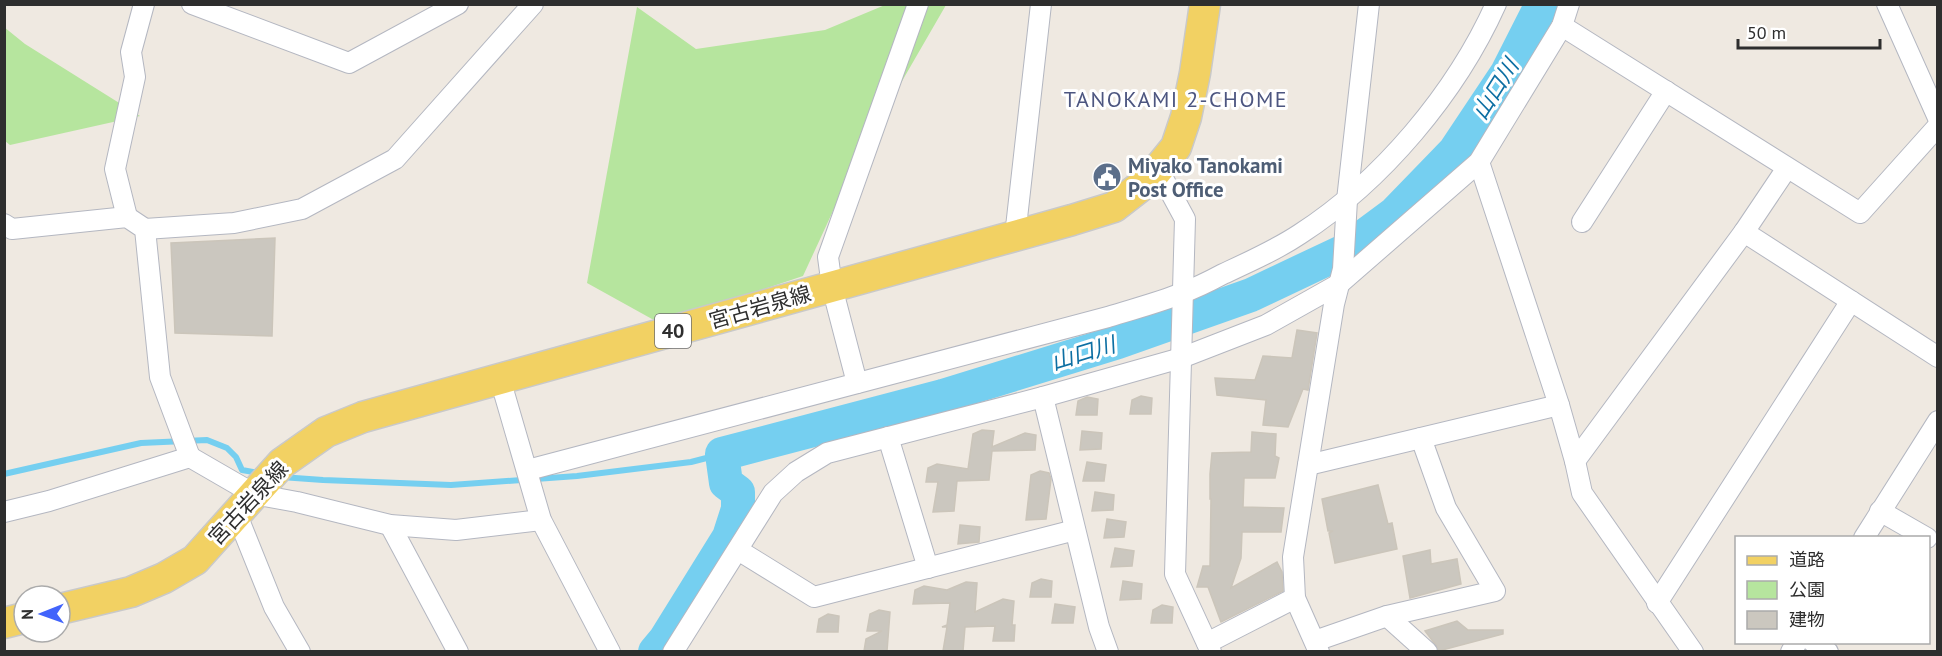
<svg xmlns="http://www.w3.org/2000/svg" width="1942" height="656" font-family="'PT Sans','Noto Sans JP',sans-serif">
	<rect width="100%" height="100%" fill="#efe9e1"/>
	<g fill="#b6e59e">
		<polygon points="885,5 946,5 857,159 803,276 661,324 587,283 637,7 696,49 825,30"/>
		<polygon points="4,27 25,44 140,116 10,145 5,141"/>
	</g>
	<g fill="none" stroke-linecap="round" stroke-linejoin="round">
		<g stroke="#75cff0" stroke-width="6">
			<polyline points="4,474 141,443 207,440 227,448 236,457 242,470 259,473"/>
			<polyline points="281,477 323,480 451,485 577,476 691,462 722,454"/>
		</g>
		<polyline stroke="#75cff0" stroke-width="34" points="655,652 665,640 729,537 738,509 738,492 726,483 722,454 943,396 1118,342 1251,295 1344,251 1394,214 1455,151 1507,73 1542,4"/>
	</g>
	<g fill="#cbc7bf" stroke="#cbc5ba" stroke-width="1.5">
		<polygon points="275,238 272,336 175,333 171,243"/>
		<polygon points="1297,330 1317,333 1308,390 1303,389 1288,427 1263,425 1266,400 1217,395 1215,378 1255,380 1263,356 1292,358"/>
		<polygon points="1141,396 1152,398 1151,414 1130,414 1132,400"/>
		<polygon points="1087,397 1098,399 1097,415 1076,415 1078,401"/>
		<polygon points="982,430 994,431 992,447 1025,433 1036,435 1035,450 992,451 989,480 957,481 954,511 933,512 938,482 926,482 928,468 937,464 968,469 973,434"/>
		<polygon points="1082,431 1102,433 1101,449 1080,450"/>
		<polygon points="1252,432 1276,434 1275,456 1279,458 1275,478 1244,478 1243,507 1284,508 1281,532 1242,532 1241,558 1231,588 1277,562 1282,572 1283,591 1221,622 1208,587 1197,587 1203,566 1210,566 1211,499 1210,499 1210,474 1212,453 1251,452"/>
		<polygon points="1087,462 1106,465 1104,481 1083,481"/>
		<polygon points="1040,471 1049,473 1051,479 1046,519 1026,520 1031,475"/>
		<polygon points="1378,485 1388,524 1392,523 1397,549 1335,563 1329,533 1333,531 1328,531 1322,499"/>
		<polygon points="1095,492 1114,495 1113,510 1092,511"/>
		<polygon points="1107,519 1126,522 1124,537 1104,538"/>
		<polygon points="960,525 980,527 979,542 958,544"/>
		<polygon points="1115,548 1134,551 1132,566 1111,567"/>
		<polygon points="1430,550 1431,564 1457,559 1461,584 1410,598 1403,556"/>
		<polygon points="1041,579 1052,581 1051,597 1030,597 1032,583"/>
		<polygon points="1123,581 1142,584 1141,599 1120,600"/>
		<polygon points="966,582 977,583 975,612 1003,599 1014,601 1012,625 1015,625 1014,641 993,641 995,626 965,627 963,651 943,651 947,627 942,627 947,625 950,603 913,604 915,590 924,586 947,590"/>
		<polygon points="1055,604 1075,607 1073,623 1052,623"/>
		<polygon points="1162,605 1173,607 1172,623 1151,623 1153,610"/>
		<polygon points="879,610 890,612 887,651 864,651 866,639 882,631 867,631 870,614"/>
		<polygon points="828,614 839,616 838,632 817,632 819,619"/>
		<polygon points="1457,621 1468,630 1503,630 1503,634 1439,651 1435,644 1425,631"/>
	</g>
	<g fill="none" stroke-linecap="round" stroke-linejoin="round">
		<g stroke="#b4b7c1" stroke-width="22">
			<g id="minor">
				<polyline points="192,4 349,63 458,4"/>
				<polyline points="1887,4 1938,118"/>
				<polyline points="1562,26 1860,213 1938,126"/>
				<polyline points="1479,162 1559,405 1575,461 1582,493 1693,652"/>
				<polyline points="1787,168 1744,232 1938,357"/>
				<polyline points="1158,169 1185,219 1175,574 1211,652"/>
				<polyline points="127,217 115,169 135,77 131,52 144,4"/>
				<polyline points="1582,222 1666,91"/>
				<polyline points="4,224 12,229 127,217 145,229 160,377 190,457"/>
				<polyline points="145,229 234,223 302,209 395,159 533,4"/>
				<polyline points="1015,236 1041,4"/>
				<polyline points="500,379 541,520 610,652"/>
				<polyline points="857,383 832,287 828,257 918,4"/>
				<polyline points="1043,397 1099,627 1108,652"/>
				<polyline points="888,437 928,568"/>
				<polyline points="1575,461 1744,232"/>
				<polyline points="1308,465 1559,405"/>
				<path d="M528 470 1108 317C1133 309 1158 303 1182 293 1196 288 1210 281 1223 274 1249 262 1276 250 1300 234 1382 181 1456 93 1496 4"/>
				<polyline points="1880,511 1927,538"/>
				<polyline points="4,512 49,501 190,457 254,494 297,502 390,525 456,530 541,520"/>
				<polyline points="237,515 274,607 300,652"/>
				<polyline points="390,525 458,652"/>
				<polyline points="1864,538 1938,421"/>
				<polyline points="738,550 814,597 1075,530"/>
				<polyline points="1657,603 1851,301"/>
				<polyline points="1387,616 1427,652"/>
				<polyline points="1315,641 1387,616 1495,591 1446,508 1421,438"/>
				<polyline points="1813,642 1828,652"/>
				<polyline points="1207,643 1295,598"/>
				<polyline points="673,652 773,493 796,472 827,453 1043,397 1181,358 1266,325 1339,284 1479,162 1562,26 1569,4"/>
				<polyline points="1319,652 1295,598 1293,557 1334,304 1343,269 1347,200 1369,4"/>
				<polyline points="1791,652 1797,642"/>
			</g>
		</g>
		<g stroke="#c9c9c9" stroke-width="33">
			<g id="primary">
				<polyline points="60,609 131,592 164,578 195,560 282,463 326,432 363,417 1072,220 1114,207 1150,179 1176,147 1186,117 1195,73 1205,4"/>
				<polyline points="4,623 24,618"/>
			</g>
		</g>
		<use href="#minor" stroke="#fff" stroke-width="20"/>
		<use href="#primary" stroke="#f2d163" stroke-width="30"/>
	</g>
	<defs>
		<g id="civic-disc" transform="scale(1.5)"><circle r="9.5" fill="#5c6f8a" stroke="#fff"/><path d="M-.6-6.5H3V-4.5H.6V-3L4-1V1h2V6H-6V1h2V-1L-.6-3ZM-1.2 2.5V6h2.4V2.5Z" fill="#fff"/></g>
	</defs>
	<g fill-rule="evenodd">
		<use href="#civic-disc" x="1107" y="177"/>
	</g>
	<g text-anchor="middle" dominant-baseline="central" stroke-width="6" stroke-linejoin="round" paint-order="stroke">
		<rect fill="#fff" stroke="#6d6d6d" stroke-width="1.5" x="655" y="314" width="36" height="34" rx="4.5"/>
		<g font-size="20" font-weight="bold" fill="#2e2e2e">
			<text x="673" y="331">40</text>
		</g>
		<g font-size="21" font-weight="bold" fill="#4e5e75" stroke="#fff" text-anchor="start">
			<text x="1128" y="165">Miyako Tanokami<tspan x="1128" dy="24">Post Office</tspan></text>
		</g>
		<g font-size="21" fill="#2e2e2e" stroke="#fff">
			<text transform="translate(760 307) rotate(-16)">宮古岩泉線</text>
			<text transform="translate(248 503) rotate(-47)">宮古岩泉線</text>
		</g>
		<g font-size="22" font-style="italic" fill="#0d6fa3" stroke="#fff">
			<text transform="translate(1495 89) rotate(-58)">山口川</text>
			<text transform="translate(1083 353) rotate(-17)">山口川</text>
		</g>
		<g font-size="22" letter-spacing="1.5" fill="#4d5680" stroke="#fff">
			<text x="1176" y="99">TANOKAMI 2-CHOME</text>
		</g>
	</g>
	<rect width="1942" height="656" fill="none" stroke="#2e2e2e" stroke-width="12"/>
	<rect x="1735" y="536" width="195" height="108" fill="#ffffff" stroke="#ababab" stroke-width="1.5"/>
	<rect x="1747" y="556" width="30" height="9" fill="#f2d163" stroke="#ababab" stroke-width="1.5"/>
	<text x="1789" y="566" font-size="18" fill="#2e2e2e">道路</text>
	<rect x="1747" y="581" width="30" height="18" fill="#b6e59e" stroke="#ababab" stroke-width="1.5"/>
	<text x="1789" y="596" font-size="18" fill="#2e2e2e">公園</text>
	<rect x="1747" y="611" width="30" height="18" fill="#cbc7bf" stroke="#ababab" stroke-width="1.5"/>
	<text x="1789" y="626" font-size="18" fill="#2e2e2e">建物</text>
	<g transform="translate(42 614) rotate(269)"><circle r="28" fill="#ffffff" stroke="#ababab" stroke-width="1.5"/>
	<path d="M0-4.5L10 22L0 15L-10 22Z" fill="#4264fb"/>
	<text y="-9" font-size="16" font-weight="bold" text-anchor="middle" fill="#2e2e2e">N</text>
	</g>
	<path d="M1738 39v9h142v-9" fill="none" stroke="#2e2e2e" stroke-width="3"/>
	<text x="1747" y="39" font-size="18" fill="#2e2e2e" stroke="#ffffff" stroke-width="4.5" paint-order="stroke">50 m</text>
</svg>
